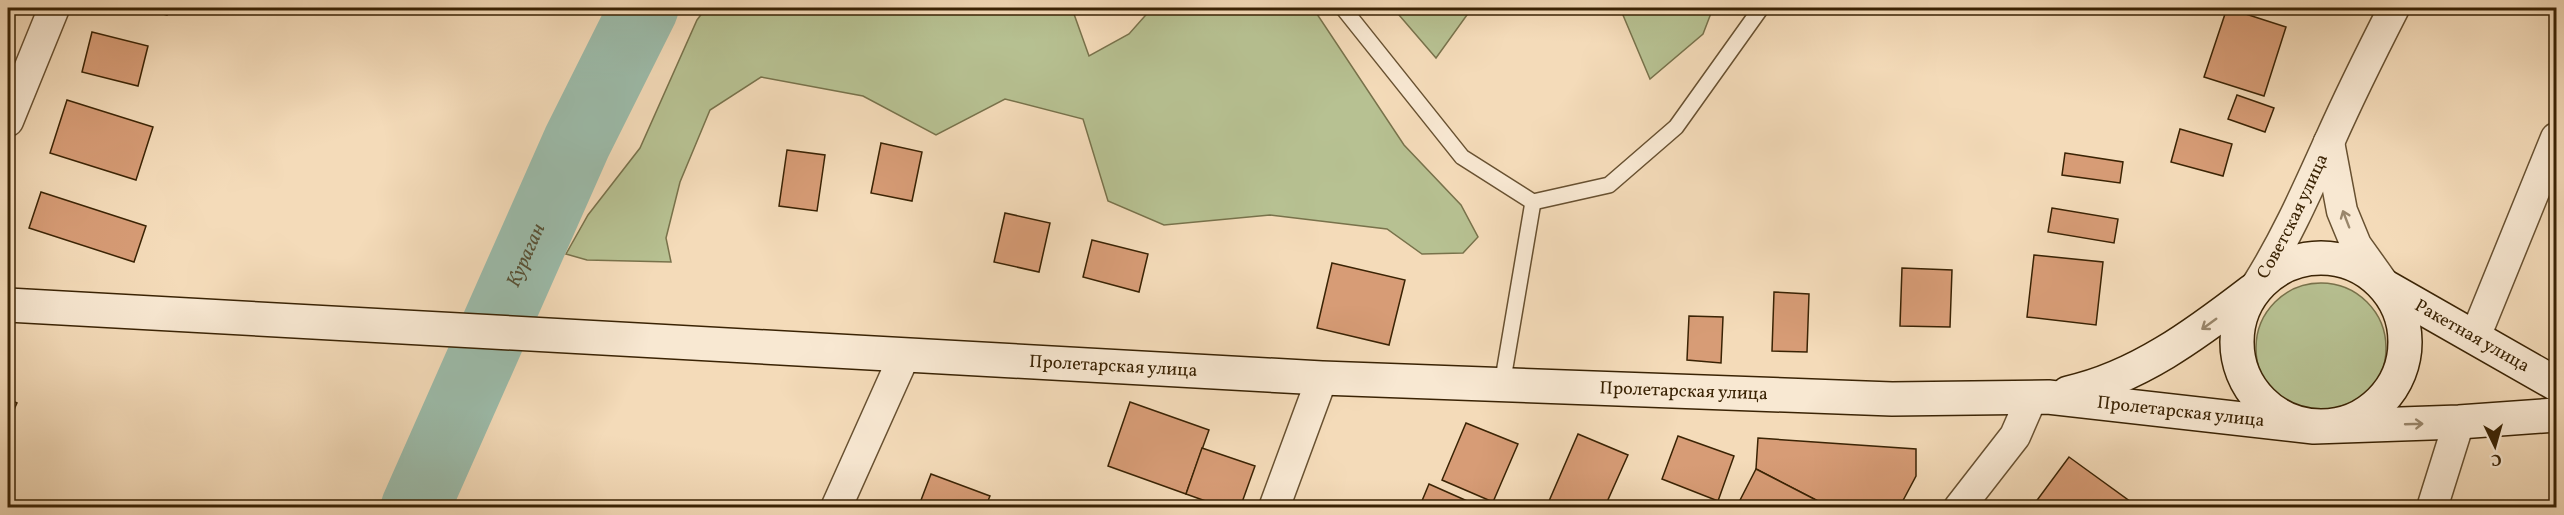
<svg xmlns="http://www.w3.org/2000/svg" width="2564" height="515" font-family="Vollkorn,serif">
	<rect width="100%" height="100%" fill="#f4dbb9"/>
	<filter id="stains"><feTurbulence type="fractalNoise" baseFrequency=".00333" numOctaves="4"/><feColorMatrix values="0 0 0 0 .2 0 0 0 0 .09 0 0 0 0 .02 0 0 0 .5 -.17"/></filter>
	<radialGradient id="worn" r=".72"><stop offset=".6" stop-color="#630" stop-opacity="0"/><stop offset="1" stop-color="#630" stop-opacity=".3"/></radialGradient>
	<g fill="#b7c192" stroke="#78724b" stroke-width="1.5">
		<polygon points="706,8 1074,8 1074,14 1089,56 1129,34 1152,8 1313,8 1404,145 1461,205 1478,237 1463,253 1422,254 1387,229 1270,215 1164,225 1108,201 1083,119 1005,99 936,135 863,96 761,77 710,110 680,182 666,238 671,262 587,260 566,254 588,215 640,148 697,20"/>
		<polygon points="1393,8 1472,8 1436,58"/>
		<polygon points="1620,8 1713,8 1703,34 1650,79"/>
		<circle cx="2321" cy="348" r="65"/>
	</g>
	<g fill="none" stroke-linecap="round" stroke-linejoin="round">
		<path stroke="#9cbcab" stroke-width="69" id="s1" d="M415 508 577 142 644 8"/>
	</g>
	<g fill="#d79c76" stroke="#3a2304" stroke-width="1.5">
		<polygon points="141,8 169,8 167,15"/>
		<polygon points="2227,8 2286,27 2264,96 2204,77"/>
		<polygon points="92,32 148,46 138,86 82,72"/>
		<polygon points="2237,95 2274,108 2265,132 2228,119"/>
		<polygon points="67,100 153,127 136,180 50,153"/>
		<polygon points="2180,129 2232,144 2223,176 2171,162"/>
		<polygon points="881,143 922,152 912,201 871,193"/>
		<polygon points="787,150 825,155 817,211 779,206"/>
		<polygon points="2065,153 2123,162 2120,183 2062,175"/>
		<polygon points="41,192 146,226 134,262 29,228"/>
		<polygon points="2052,208 2118,219 2114,243 2048,232"/>
		<polygon points="1005,213 1050,223 1039,272 994,262"/>
		<polygon points="1092,240 1148,254 1139,292 1083,277"/>
		<polygon points="2034,255 2103,262 2096,325 2027,317"/>
		<polygon points="1332,263 1405,280 1389,345 1317,328"/>
		<polygon points="1902,268 1952,270 1950,327 1900,326"/>
		<polygon points="1774,292 1809,294 1807,352 1772,351"/>
		<polygon points="1689,316 1723,317 1721,363 1687,360"/>
		<polygon points="8,399 17,403 8,423"/>
		<polygon points="1130,402 1209,430 1186,494 1108,466"/>
		<polygon points="1466,423 1518,444 1493,502 1442,480"/>
		<polygon points="1578,434 1628,455 1607,502 1620,508 1546,508"/>
		<polygon points="1678,436 1734,456 1718,501 1662,479"/>
		<polygon points="1758,438 1916,449 1916,476 1899,508 1818,501 1756,469"/>
		<polygon points="1202,448 1255,466 1240,508 1225,508 1186,494"/>
		<polygon points="2069,457 2131,502 2127,508 2032,507"/>
		<polygon points="1756,469 1818,501 1815,508 1736,508"/>
		<polygon points="931,474 990,496 985,508 918,508"/>
		<polygon points="1429,484 1474,504 1473,508 1419,508"/>
	</g>
	<g fill="none" stroke-linecap="round" stroke-linejoin="round">
		<g stroke="#685131" stroke-width="18">
			<g id="service">
				<polyline points="1343,8 1462,157 1533,202 1609,185 1676,127 1761,8"/>
				<polyline points="1502,385 1533,202"/>
			</g>
		</g>
		<g stroke="#685131" stroke-width="33">
			<g id="minor">
				<polyline points="8,121 54,8"/>
				<polyline points="2329,142 2342,211 2356,245 2386,287"/>
				<path id="s2" d="M2255 288C2285 241 2307 191 2330 140 2350 95 2372 51 2394 8"/>
				<polyline points="2475,337 2556,138"/>
				<polyline points="836,508 905,354"/>
				<polyline points="1274,508 1322,378"/>
				<polyline points="1959,508 2015,436 2032,397"/>
				<polyline points="2432,508 2459,422"/>
			</g>
		</g>
		<g stroke="#3a2304" stroke-width="36">
			<g id="secondary">
				<circle cx="2321" cy="342" r="84"/>
				<path id="s3" d="M2386 287 2556 384"/>
				<path id="s4" d="M8 305 1322 378 1892 399 2048 397 2314 427 2459 422 2556 415"/>
				<path d="M2068 393C2137 378 2196 334 2252 291"/>
			</g>
		</g>
		<use href="#service" stroke="#f8e8d2" stroke-width="15"/>
		<use href="#minor" stroke="#f8e8d2" stroke-width="30"/>
		<use href="#secondary" stroke="#f8e8d2" stroke-width="33"/>
	</g>
	<defs><path id="oneway-shaft" d="M-6 0H5M1.5-3L5.5 0L1.5 3" fill="none" stroke-width="1.6" stroke-linecap="round" stroke-linejoin="round" transform="scale(1.5)"/></defs>
	<g stroke="#99866b">
		<use href="#oneway-shaft" transform="translate(2346 219) rotate(-111)"/>
		<use href="#oneway-shaft" transform="translate(2209 324) rotate(144)"/>
		<use href="#oneway-shaft" transform="translate(2414 424) rotate(-2)"/>
	</g>
	<g text-anchor="middle" dominant-baseline="central" stroke-width="6" stroke-linejoin="round" paint-order="stroke">
		<g font-size="18" fill="#3a2304" stroke="#f8e8d2">
			<text stroke="none"><textPath href="#s2" startOffset="81">Советская улица</textPath></text>
			<text stroke="none"><textPath href="#s3" startOffset="99">Ракетная улица</textPath></text>
			<text stroke="none"><textPath href="#s4" startOffset="1107">Пролетарская улица</textPath></text>
			<text stroke="none"><textPath href="#s4" startOffset="1678">Пролетарская улица</textPath></text>
			<text stroke="none"><textPath href="#s4" startOffset="2176">Пролетарская улица</textPath></text>
		</g>
		<g font-size="20" font-style="italic" fill="#575136" stroke="#f8e8d2">
			<text stroke="none"><textPath href="#s1" startOffset="276">Кураган</textPath></text>
		</g>
	</g>
	<rect width="2564" height="515" fill="none" stroke="#f4dbb9" stroke-width="30"/>
	<rect x="9" y="9" width="2546" height="497" fill="none" stroke="#3a2304" stroke-width="3"/>
	<rect x="15" y="15" width="2534" height="485" fill="none" stroke="#3a2304" stroke-width="1.5"/>
	<g transform="translate(2495 446) rotate(175)" stroke="#f8e8d2" stroke-width="4.5" paint-order="stroke">
	<path d="M0-4.5L10 22L0 15L-10 22Z" fill="#3a2304"/>
	<text y="-9" font-size="16" font-weight="bold" text-anchor="middle" fill="#3a2304">С</text>
	</g>
	<rect width="100%" height="100%" filter="url(#stains)"/>
	<rect width="100%" height="100%" fill="url(#worn)"/>
</svg>
